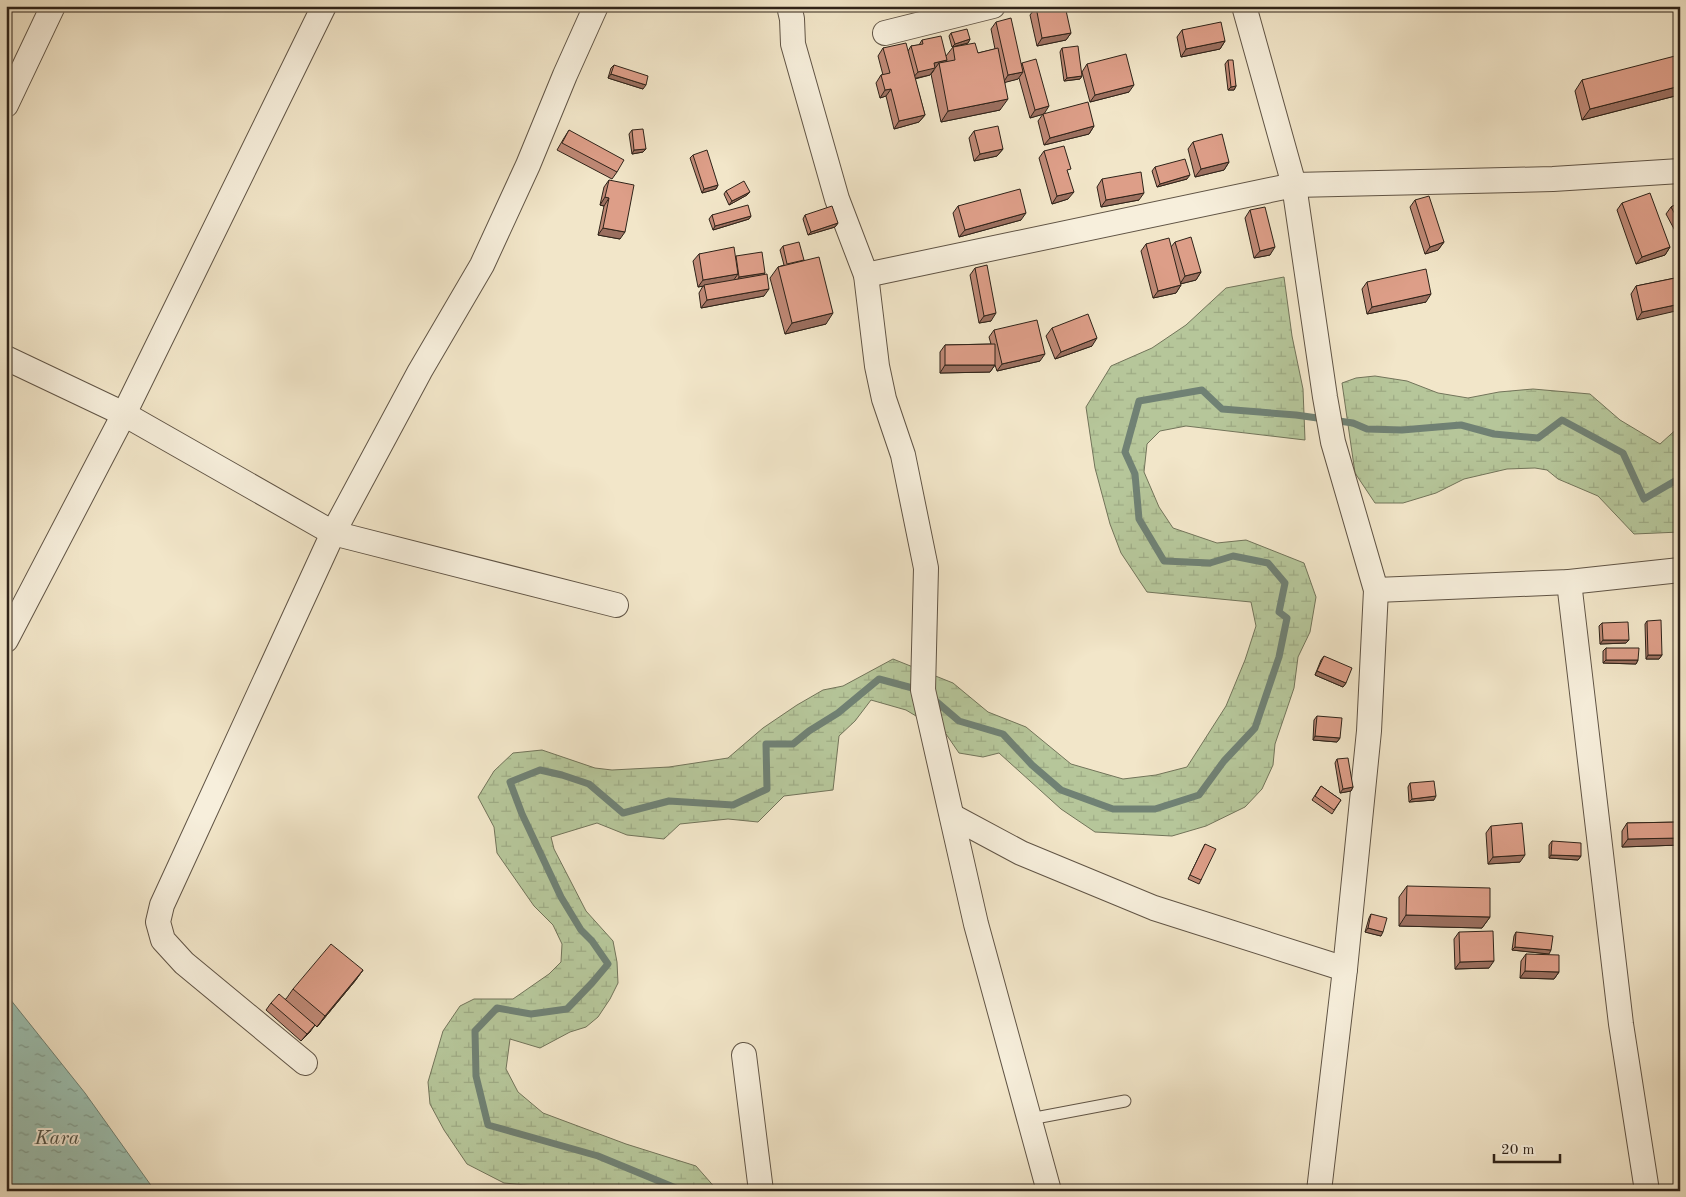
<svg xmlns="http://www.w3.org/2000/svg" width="1686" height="1197" font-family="'Old Standard TT',serif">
	<defs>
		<pattern id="wetland-marsh" width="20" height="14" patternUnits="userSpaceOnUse" patternTransform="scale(1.25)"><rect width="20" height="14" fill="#b6c69a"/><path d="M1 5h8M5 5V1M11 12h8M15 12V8" fill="none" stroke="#9daa84"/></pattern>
		<pattern id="water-ripples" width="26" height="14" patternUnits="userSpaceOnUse" patternTransform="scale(1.25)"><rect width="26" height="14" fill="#9cc0b1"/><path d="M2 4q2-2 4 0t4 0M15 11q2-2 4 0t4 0" fill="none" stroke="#809c8f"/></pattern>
	</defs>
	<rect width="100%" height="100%" fill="#f2e6c9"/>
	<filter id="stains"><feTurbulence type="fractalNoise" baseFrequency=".004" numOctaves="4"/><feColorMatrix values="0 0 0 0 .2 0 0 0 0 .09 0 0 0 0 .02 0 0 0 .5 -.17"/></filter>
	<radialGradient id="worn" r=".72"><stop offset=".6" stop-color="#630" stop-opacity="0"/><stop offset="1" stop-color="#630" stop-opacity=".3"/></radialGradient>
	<g fill="url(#wetland-marsh)" stroke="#72745a">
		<polygon points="1284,277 1292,336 1303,389 1305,440 1186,426 1160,431 1147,444 1144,472 1159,507 1173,528 1217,543 1246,540 1304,563 1316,597 1310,632 1298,657 1294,688 1275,744 1273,765 1262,789 1245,807 1206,826 1172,836 1095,832 1061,809 999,753 983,757 959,753 946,734 906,710 871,700 855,721 839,736 833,790 784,796 758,822 728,819 680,824 664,839 627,835 597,823 551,837 554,849 586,911 613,941 617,962 618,983 610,999 598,1017 586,1027 570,1032 540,1048 510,1039 506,1069 518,1092 543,1113 626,1144 696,1166 718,1191 588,1191 504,1183 467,1164 444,1130 430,1104 428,1082 443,1031 460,1006 474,999 513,999 549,974 561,962 562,944 553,925 534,906 497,853 494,827 478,797 494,771 513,753 542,750 595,768 612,770 669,767 728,758 763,728 797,705 823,690 843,686 893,659 953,683 988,712 1026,727 1071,764 1123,779 1156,775 1187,767 1226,706 1245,660 1256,626 1251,602 1147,592 1121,553 1110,524 1095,468 1086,407 1111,366 1152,348 1186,325 1226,288"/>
		<polygon points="1375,376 1407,381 1438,393 1468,398 1499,392 1533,389 1590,394 1620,420 1660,444 1680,426 1680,532 1634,534 1598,496 1558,479 1547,470 1535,468 1507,469 1464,479 1436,493 1403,503 1375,503 1355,473 1342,383 1356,378"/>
	</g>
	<polygon fill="url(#water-ripples)" stroke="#708174" points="6,994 85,1093 155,1191 17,1191 6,1176"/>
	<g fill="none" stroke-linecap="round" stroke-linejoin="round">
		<g stroke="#708174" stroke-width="7">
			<polyline points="931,697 959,721 1003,734 1032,765 1061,790 1113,809 1155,809 1199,795 1224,761 1255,728 1279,657 1287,618 1279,612 1285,583 1268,563 1233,556 1210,563 1164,561 1139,519 1135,474 1125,452 1139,401 1202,390 1222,409 1296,415 1353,423 1367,429 1402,430 1461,425 1494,434 1538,438 1562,420 1623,453 1644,499 1680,478"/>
			<polyline points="683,1191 598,1156 488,1125 476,1076 475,1031 497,1008 531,1014 567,1009 592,983 608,964 592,941 581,930 561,897 522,814 510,782 540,770 562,775 589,784 623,813 669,801 733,805 767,789 766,744 793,744 809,731 838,713 879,679 920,690"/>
		</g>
		<g stroke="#605445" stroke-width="13">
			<polyline id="service" points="1030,1119 1125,1101"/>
		</g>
		<g stroke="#605445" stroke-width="26">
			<g id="minor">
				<polyline points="789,6 792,19 793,44 837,199 866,275 877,366 884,399 903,455 926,568 923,690 976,924 1049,1191"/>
				<polyline points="1244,6 1294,185 1325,397 1333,442 1376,590 1369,731 1345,969 1319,1191"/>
				<polyline points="885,33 993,6"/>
				<polyline points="6,105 53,6"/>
				<polyline points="866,275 1294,185 1553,179 1680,171"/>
				<polyline points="6,358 124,414 333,533 616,605"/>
				<polyline points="1569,582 1621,1024 1647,1191"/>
				<polyline points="1376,590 1569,582 1680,570"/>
				<polyline points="6,640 124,414 324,6"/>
				<polyline points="952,816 1021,853 1154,908 1345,969"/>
				<polyline points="744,1055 761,1191"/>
				<polyline points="305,1063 184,963 163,940 158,922 162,905 333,533 420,371 482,265 528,165 565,75 596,6"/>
			</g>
		</g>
		<use href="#service" stroke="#f7efdc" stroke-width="11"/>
		<use href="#minor" stroke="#f7efdc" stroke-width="24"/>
	</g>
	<g fill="#be8875" stroke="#2f2319">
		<polygon points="1036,7 1071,33 1066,40 1037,46 1030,15"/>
		<polygon points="996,22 1021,64 1022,63 1044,113 1094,126 1089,134 1044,145 1038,121 1043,114 1030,118 1019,78 1018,79 1005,82 1000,110 941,122 931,74 934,70 930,75 915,79 925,115 919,122 894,129 886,96 880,98 876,83 881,75 883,75 878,56 883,48 908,51 911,46 919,45 922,40 946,56 953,47 952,47 949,36 951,33 970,39 968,43 954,47 978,53 995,49 991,29"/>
		<polygon points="1182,30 1225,41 1220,49 1181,57 1177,37"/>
		<polygon points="1062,48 1082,76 1080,79 1064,81 1060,52"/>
		<polygon points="1228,60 1236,86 1234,90 1228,90 1225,64"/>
		<polygon points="1087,64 1129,92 1090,102 1082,72"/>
		<polygon points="614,65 643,89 608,78 611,68"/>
		<polygon points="1680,74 1680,89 1675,96 1582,120 1575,91 1582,80"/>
		<polygon points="569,130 617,172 612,179 557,150 564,138"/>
		<polygon points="632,130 646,149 643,152 632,154 629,134"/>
		<polygon points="974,131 1003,149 997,156 974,161 969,138"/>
		<polygon points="1193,142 1229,162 1224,170 1195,177 1188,149"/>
		<polygon points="1044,151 1068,173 1068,199 1052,204 1039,158"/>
		<polygon points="693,155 718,185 716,189 702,193 690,158"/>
		<polygon points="1155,167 1187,179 1157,187 1152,171"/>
		<polygon points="1102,179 1139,200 1101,207 1097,187"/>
		<polygon points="609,180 620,239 598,235 604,206 600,205 604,187"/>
		<polygon points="726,191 747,195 729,205 724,194"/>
		<polygon points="1415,200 1444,242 1438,250 1425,254 1410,207"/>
		<polygon points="1680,202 1680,240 1666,214 1671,207"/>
		<polygon points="1622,203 1670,247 1665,255 1636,264 1617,210"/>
		<polygon points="958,206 1021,220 959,237 953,213"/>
		<polygon points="1250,210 1270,255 1254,258 1245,218"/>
		<polygon points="712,215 751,216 749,219 713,230 709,219"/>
		<polygon points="805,215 838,223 835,227 808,235 803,219"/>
		<polygon points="1175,242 1201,272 1196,280 1180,284 1181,285 1176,293 1153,298 1141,251 1146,244 1171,247"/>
		<polygon points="783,246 804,260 826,324 785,334 770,278 778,267 784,265 780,250"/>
		<polygon points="699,254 735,257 736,256 764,275 764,296 701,308 699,293 703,286 698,287 693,261"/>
		<polygon points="975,268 991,321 979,323 970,275"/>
		<polygon points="1680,277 1637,320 1631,294 1636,286"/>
		<polygon points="1367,282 1426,302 1367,314 1362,289"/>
		<polygon points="1052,328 1092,346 1055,359 1046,336"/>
		<polygon points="994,330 1040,361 997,371 995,365 990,372 940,373 940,352 945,345 991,344 989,337"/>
		<polygon points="1647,621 1662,655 1659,659 1646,659 1645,624"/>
		<polygon points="1602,623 1629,640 1626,643 1600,644 1599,626"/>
		<polygon points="1606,648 1638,660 1636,664 1603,663 1603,651"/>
		<polygon points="1324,656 1346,683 1343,687 1315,675 1321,660"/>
		<polygon points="1317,716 1340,738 1337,742 1313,740 1314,720"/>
		<polygon points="1337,759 1353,787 1351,791 1340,793 1335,763"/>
		<polygon points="1410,783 1434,800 1409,802 1408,787"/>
		<polygon points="1321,786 1341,800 1332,814 1312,800"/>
		<polygon points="1680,822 1680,845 1622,847 1622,831 1627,823"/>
		<polygon points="1491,826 1520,862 1488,864 1486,833"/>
		<polygon points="1552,841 1581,856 1578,860 1549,858 1549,845"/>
		<polygon points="1205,844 1201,880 1199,884 1188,879 1203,848"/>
		<polygon points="1407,886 1490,917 1482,928 1399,926 1399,897"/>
		<polygon points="1371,914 1381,936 1365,932 1369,918"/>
		<polygon points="1459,932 1489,968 1455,969 1454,939"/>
		<polygon points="1516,932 1549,954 1512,950 1514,936"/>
		<polygon points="1526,954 1559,972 1554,979 1520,978 1521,961"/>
		<polygon points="363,970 355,981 317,1027 312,1022 310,1032 301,1041 266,1010 271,1003 286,999 293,989"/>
	</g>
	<g fill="#9b6f5f" stroke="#2f2319">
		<polygon points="730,6 736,6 728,9"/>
		<polygon points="1071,33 1066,40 1037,46 1042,38"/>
		<polygon points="970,39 968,43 952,47 955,44"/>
		<polygon points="1225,41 1220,49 1181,57 1186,49"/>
		<polygon points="947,60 942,68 939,63 930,75 912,79 918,72 934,63"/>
		<polygon points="1023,72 1018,79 1003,83 1008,75"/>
		<polygon points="611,74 646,85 643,89 608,78"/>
		<polygon points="1082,76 1080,79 1064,81 1067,78"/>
		<polygon points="1134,85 1129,92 1090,102 1095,95"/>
		<polygon points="1236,86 1234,90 1228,90 1231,87"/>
		<polygon points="1680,86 1680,89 1675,96 1582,120 1590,109"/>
		<polygon points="891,89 886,96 880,98 885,90"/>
		<polygon points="1008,99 1000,110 941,122 948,111"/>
		<polygon points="1049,106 1044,114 1030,118 1035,110"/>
		<polygon points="925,115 919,122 894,129 899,121"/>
		<polygon points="1094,126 1089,134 1044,145 1050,138"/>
		<polygon points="646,149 643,152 632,154 634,150"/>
		<polygon points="1003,149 997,156 974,161 980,154"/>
		<polygon points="1229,162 1224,170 1195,177 1201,169"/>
		<polygon points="1190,175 1187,179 1157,187 1160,184"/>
		<polygon points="718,185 716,189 702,193 704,189"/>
		<polygon points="750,192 747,195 729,205 732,201"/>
		<polygon points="1074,192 1068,199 1052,204 1057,196"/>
		<polygon points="1144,193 1139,200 1101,207 1106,200"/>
		<polygon points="605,197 609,198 604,206 600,205"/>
		<polygon points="1026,213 1021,220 959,237 965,230"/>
		<polygon points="751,216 749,219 713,230 715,226"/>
		<polygon points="838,223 835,227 808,235 811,232"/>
		<polygon points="603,228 625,232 620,239 598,235"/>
		<polygon points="1444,242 1438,250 1425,254 1430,247"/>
		<polygon points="1275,247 1270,255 1254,258 1260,251"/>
		<polygon points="1670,247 1665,255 1636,264 1642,257"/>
		<polygon points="1201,272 1196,280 1180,284 1185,276"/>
		<polygon points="765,273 762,277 737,281 739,277"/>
		<polygon points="738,274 733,281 698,287 703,280"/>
		<polygon points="1181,285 1176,293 1153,298 1158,291"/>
		<polygon points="769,289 764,296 701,308 707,300"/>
		<polygon points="1431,294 1426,302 1367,314 1372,307"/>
		<polygon points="1680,304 1680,310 1637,320 1642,312"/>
		<polygon points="833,313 826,324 785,334 792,323"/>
		<polygon points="996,313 991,321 979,323 984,316"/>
		<polygon points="1097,338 1092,346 1055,359 1061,352"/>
		<polygon points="1045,354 1040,361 997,371 1002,364"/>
		<polygon points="945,365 995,365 990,372 940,373"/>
		<polygon points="1603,640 1629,640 1626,643 1600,644"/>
		<polygon points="1648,655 1662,655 1659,659 1646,659"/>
		<polygon points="1606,660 1638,660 1636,664 1603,663"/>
		<polygon points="1317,671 1346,683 1343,687 1315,675"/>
		<polygon points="1315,736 1340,738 1337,742 1313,740"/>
		<polygon points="1353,787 1351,791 1340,793 1343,789"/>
		<polygon points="1436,796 1434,800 1409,802 1412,799"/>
		<polygon points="1680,838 1680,845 1622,847 1628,839"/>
		<polygon points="1525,855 1520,862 1488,864 1493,857"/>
		<polygon points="1551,855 1581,856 1578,860 1549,858"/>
		<polygon points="1406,915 1490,917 1482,928 1399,926"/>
		<polygon points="1368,928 1383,932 1381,936 1365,932"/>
		<polygon points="1515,947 1551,950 1549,954 1512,950"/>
		<polygon points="1494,961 1489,968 1455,969 1460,962"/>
		<polygon points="363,970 355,981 317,1027 325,1016"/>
		<polygon points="1525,971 1559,972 1554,979 1520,978"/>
		<polygon points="315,1025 310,1032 301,1041 307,1034"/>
	</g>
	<g fill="#dd9e88" stroke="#2f2319">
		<polygon points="1040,6 1065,6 1071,33 1042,38 1036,7"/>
		<polygon points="1011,18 1023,72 1008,75 996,22"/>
		<polygon points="1221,22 1225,41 1186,49 1182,30"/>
		<polygon points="967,29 970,39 955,44 951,33"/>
		<polygon points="941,36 947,60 934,63 935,68 918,72 911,46 923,44 922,40"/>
		<polygon points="906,43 925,115 899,121 891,89 885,90 881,75 890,73 883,48"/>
		<polygon points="975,43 978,53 998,48 1008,99 948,111 939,63 955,60 953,47"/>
		<polygon points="1078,46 1082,76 1067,78 1062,48"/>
		<polygon points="1126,54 1134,85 1095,95 1087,64"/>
		<polygon points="1675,56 1680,74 1680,86 1590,109 1582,80"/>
		<polygon points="1036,59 1049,106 1035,110 1022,63"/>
		<polygon points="1228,60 1233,60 1236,86 1231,87"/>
		<polygon points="614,65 648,76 646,85 611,74"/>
		<polygon points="1088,102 1094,126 1050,138 1043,114"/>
		<polygon points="998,126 1003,149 980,154 974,131"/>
		<polygon points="643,129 646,149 634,150 632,130"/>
		<polygon points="569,130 624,160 617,172 562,143"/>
		<polygon points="1222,134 1229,162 1201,169 1193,142"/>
		<polygon points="1064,146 1071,169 1067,170 1074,192 1057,196 1044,151"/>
		<polygon points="707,150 718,185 704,189 693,155"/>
		<polygon points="1185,159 1190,175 1160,184 1155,167"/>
		<polygon points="1141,172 1144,193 1106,200 1102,179"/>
		<polygon points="609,180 634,185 625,232 603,228 609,198 605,197"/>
		<polygon points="744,181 750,192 732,201 726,191"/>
		<polygon points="1020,189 1026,213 965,230 958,206"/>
		<polygon points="1650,193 1670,247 1642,257 1622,203"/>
		<polygon points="1429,196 1444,242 1430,247 1415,200"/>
		<polygon points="1680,202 1680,223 1671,207"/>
		<polygon points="748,205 751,216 715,226 712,215"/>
		<polygon points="832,206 838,223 811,232 805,215"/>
		<polygon points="1265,207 1275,247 1260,251 1250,210"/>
		<polygon points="1191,237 1201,272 1185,276 1175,242"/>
		<polygon points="1169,238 1181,285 1158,291 1146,244"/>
		<polygon points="799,242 804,260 787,264 783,246"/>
		<polygon points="734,247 738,274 703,280 699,254"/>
		<polygon points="762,252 765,273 739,277 736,256"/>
		<polygon points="819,257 833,313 792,323 778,267"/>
		<polygon points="987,265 996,313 984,316 975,268"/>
		<polygon points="1426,269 1431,294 1372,307 1367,282"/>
		<polygon points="767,274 769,289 707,300 704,285"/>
		<polygon points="1680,277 1680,304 1642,312 1636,286"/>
		<polygon points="1088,314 1097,338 1061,352 1052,328"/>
		<polygon points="1037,320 1045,354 1002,364 994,330"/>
		<polygon points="995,344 995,365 945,365 945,345"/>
		<polygon points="1661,620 1662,655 1648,655 1647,621"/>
		<polygon points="1628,622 1629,640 1603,640 1602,623"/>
		<polygon points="1606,648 1639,648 1638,660 1606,660"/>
		<polygon points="1324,656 1352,668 1346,683 1317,671"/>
		<polygon points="1317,716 1342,718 1340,738 1315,736"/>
		<polygon points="1348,758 1353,787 1343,789 1337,759"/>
		<polygon points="1434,781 1436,796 1412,799 1410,783"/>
		<polygon points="1321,786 1341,800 1334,810 1315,796"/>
		<polygon points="1680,822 1680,838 1628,839 1627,823"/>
		<polygon points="1522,823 1525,855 1493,857 1491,826"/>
		<polygon points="1552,841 1581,843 1581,856 1551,855"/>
		<polygon points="1205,844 1216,849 1201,880 1190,875"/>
		<polygon points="1407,886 1490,888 1490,917 1406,915"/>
		<polygon points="1371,914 1387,918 1383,932 1368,928"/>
		<polygon points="1493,931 1494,961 1460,962 1459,932"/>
		<polygon points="1516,932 1553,936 1551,950 1515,947"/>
		<polygon points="331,944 363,970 325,1016 293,989"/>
		<polygon points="1526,954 1559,955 1559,972 1525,971"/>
		<polygon points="279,994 315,1025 307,1034 271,1003"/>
	</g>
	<g text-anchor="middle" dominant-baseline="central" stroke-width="4" stroke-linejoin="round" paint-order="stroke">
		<g font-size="20" font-style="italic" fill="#505247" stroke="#f7efdc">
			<text x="57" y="1139">Kara</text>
		</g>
	</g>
	<rect width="1686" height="1197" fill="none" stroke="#f2e6c9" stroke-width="25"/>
	<rect x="8" y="8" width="1671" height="1182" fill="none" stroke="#2f2319" stroke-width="2.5"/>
	<rect x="12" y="12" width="1661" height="1172" fill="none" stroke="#2f2319"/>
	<path d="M1494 1154v8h66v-8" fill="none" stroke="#2f2319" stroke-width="2.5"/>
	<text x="1501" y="1154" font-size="15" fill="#2f2319" stroke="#f7efdc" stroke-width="4" paint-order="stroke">20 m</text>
	<rect width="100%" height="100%" filter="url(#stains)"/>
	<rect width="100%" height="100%" fill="url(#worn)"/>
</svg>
